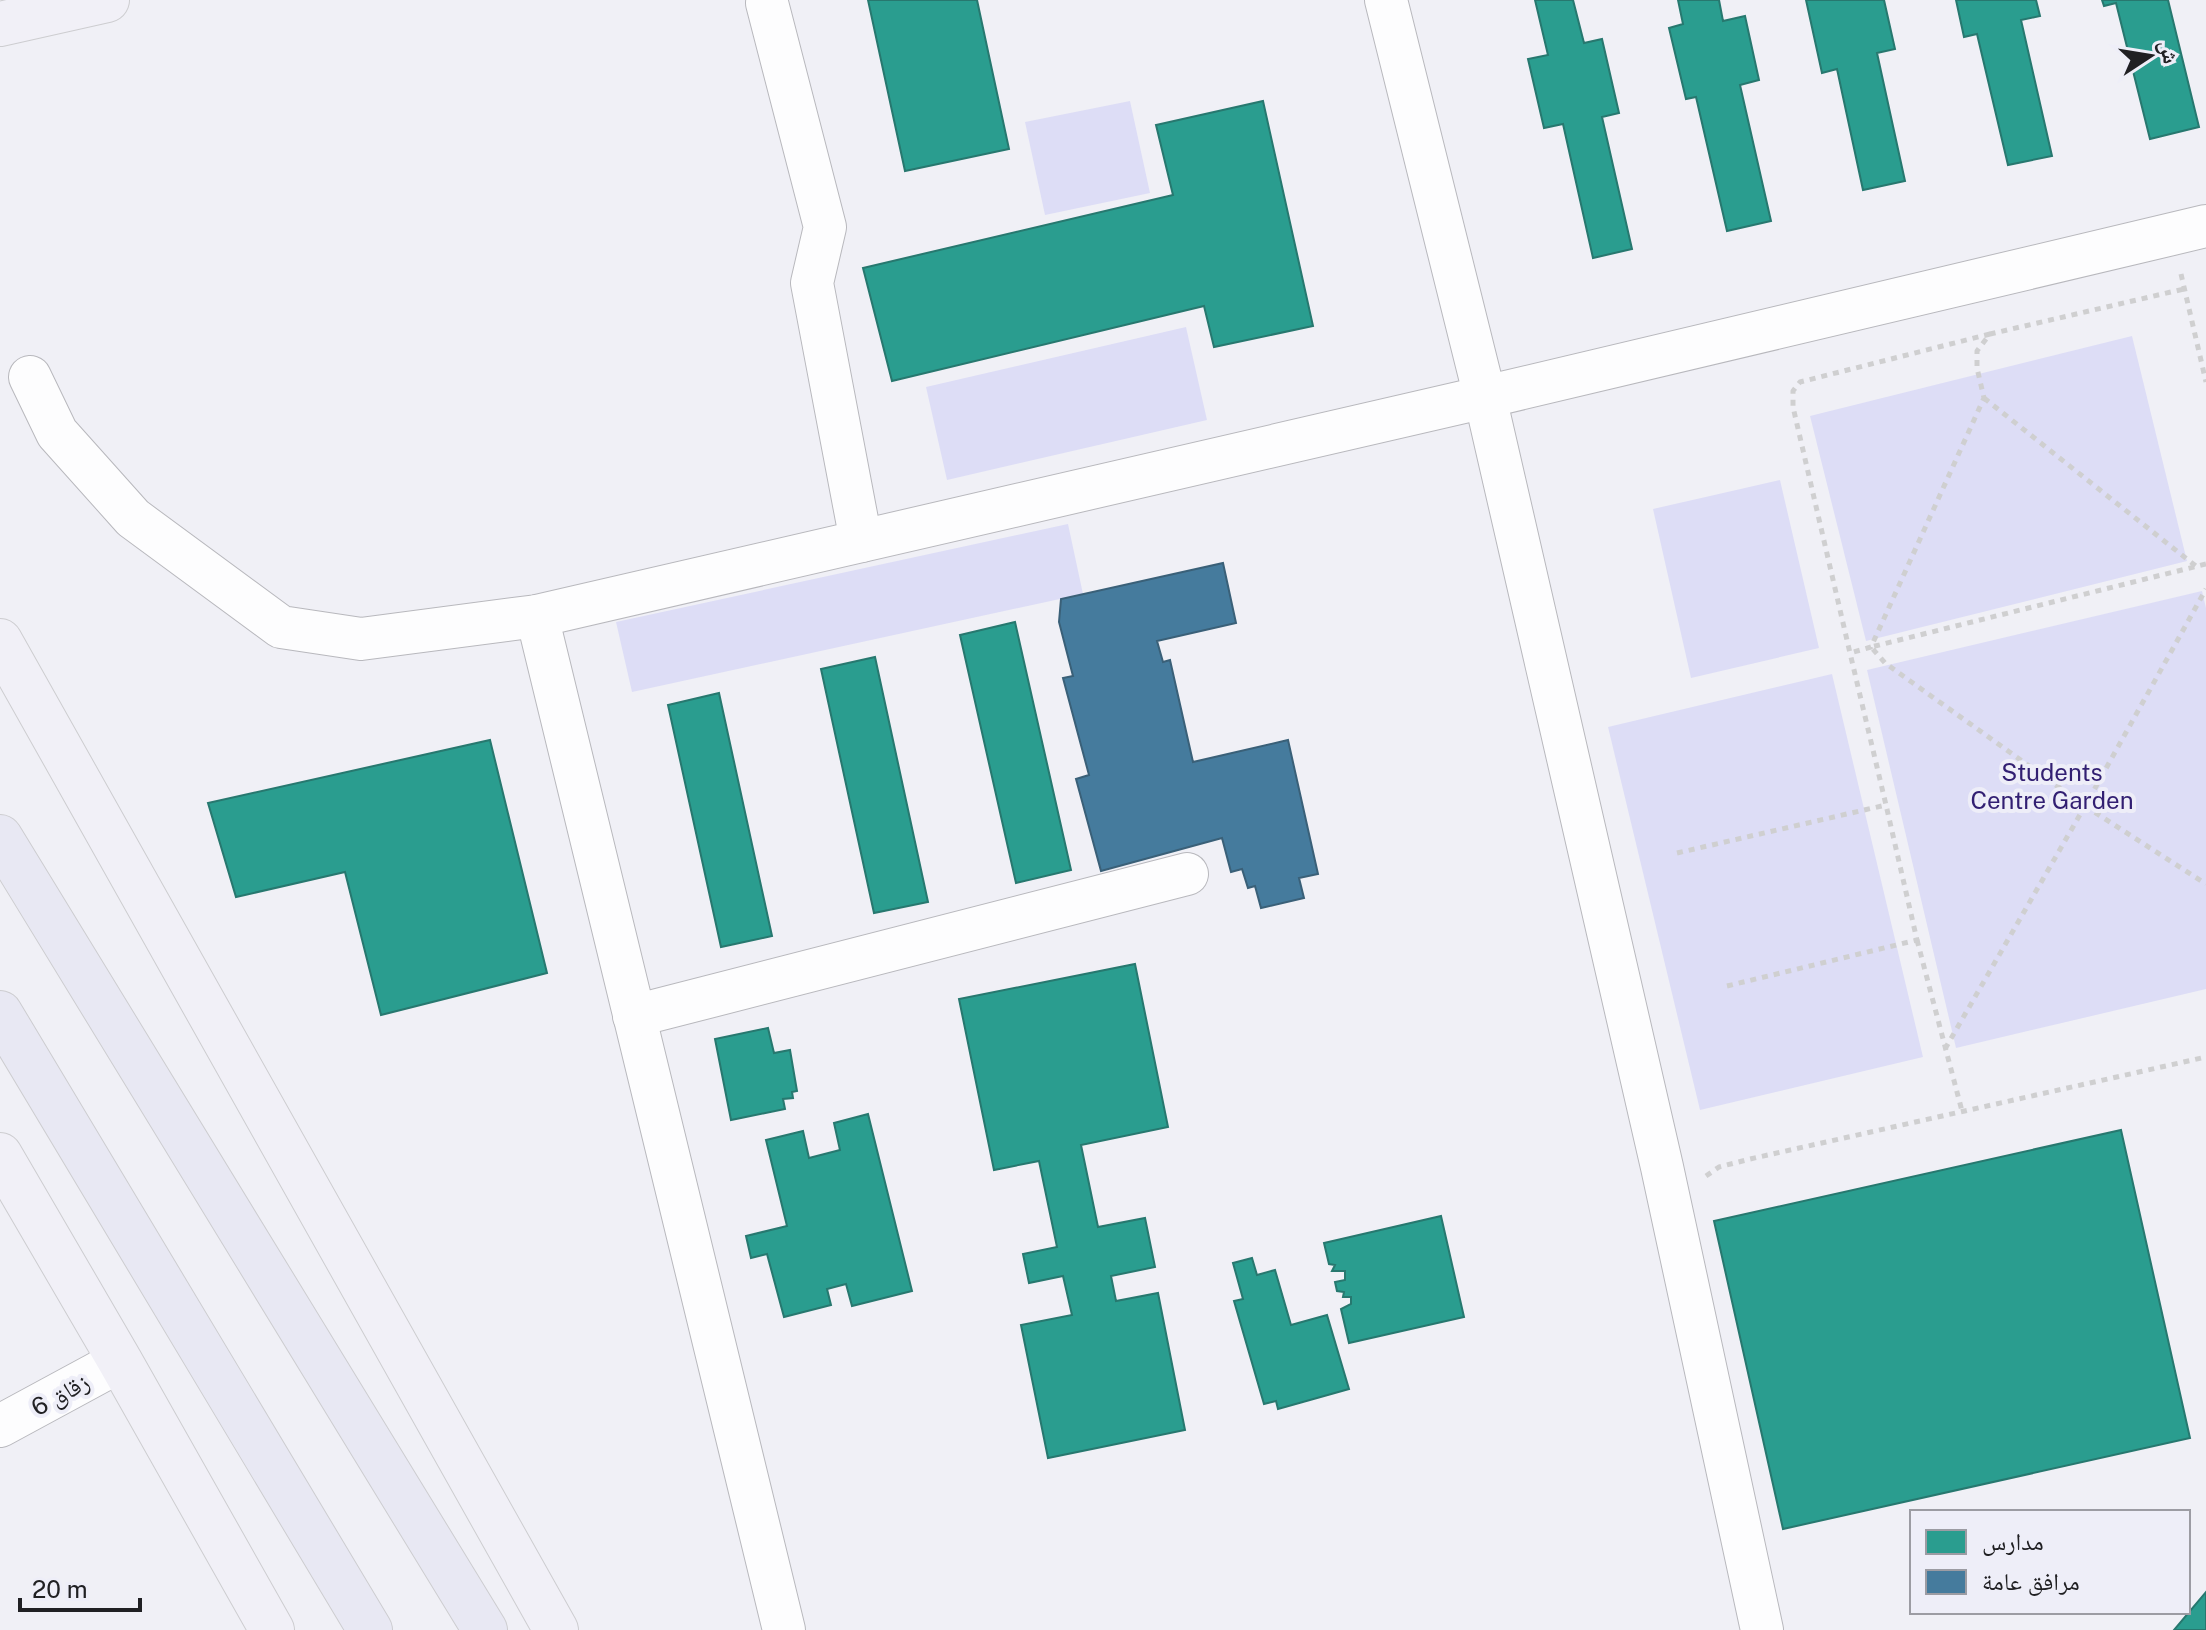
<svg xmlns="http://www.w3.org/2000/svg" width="2206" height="1630" font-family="'Public Sans','Noto Naskh Arabic',sans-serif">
	<rect width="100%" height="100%" fill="#f0f0f6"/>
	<g fill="#ddddf6">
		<polygon points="1130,101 1150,193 1045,215 1025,122"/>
		<polygon points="1186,327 1207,420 947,480 926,387"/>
		<polygon points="2132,336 2187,561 1866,641 1810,416"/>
		<polygon points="1780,480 1819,648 1691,678 1653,509"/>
		<polygon points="1068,524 1083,594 632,692 616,622"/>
		<polygon points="2202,591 2206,608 2206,989 1956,1048 1867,670"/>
		<polygon points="1832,674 1923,1057 1700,1110 1608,727"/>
	</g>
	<g fill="#2a9d8f" stroke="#27786f" stroke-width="2">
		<polygon points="868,0 977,0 1009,149 905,171"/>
		<polygon points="1535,0 1573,0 1584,43 1602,39 1619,113 1602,117 1632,249 1593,258 1563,124 1544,128 1528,59 1548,55"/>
		<polygon points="1678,0 1719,0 1723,21 1745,16 1759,80 1740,85 1771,221 1727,231 1696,97 1686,99 1669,28 1683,24"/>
		<polygon points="1806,0 1884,0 1895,49 1877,53 1905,181 1863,190 1837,69 1822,73"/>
		<polygon points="1956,0 2036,0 2040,16 2021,20 2052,156 2008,165 1977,34 1964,37"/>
		<polygon points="2102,0 2168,0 2199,127 2150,139 2116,3 2104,6"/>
		<polygon points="1263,101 1313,326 1214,347 1204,306 892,381 863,268 1173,195 1156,125"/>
		<polygon points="1015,622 1071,870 1016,883 960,635"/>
		<polygon points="875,657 928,902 874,913 821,669"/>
		<polygon points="719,693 772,936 721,947 668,705"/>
		<polygon points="490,740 547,973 381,1015 345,872 236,897 208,803"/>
		<polygon points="1135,964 1168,1127 1081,1145 1098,1227 1145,1218 1155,1267 1111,1276 1116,1301 1158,1293 1185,1430 1048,1458 1021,1325 1072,1315 1063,1276 1029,1283 1023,1254 1057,1247 1039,1161 994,1170 959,999"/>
		<polygon points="768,1028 774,1053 790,1050 797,1091 792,1092 793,1098 783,1099 785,1109 731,1120 715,1039"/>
		<polygon points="868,1114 912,1291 852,1306 846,1284 827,1289 831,1305 784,1317 767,1254 751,1258 746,1236 787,1226 766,1140 803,1131 809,1158 840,1150 834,1123"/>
		<polygon points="2121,1130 2190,1438 1783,1529 1714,1221"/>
		<polygon points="1441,1216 1464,1317 1349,1343 1341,1309 1351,1304 1351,1297 1343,1297 1344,1292 1337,1291 1335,1282 1345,1280 1345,1271 1332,1271 1335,1265 1329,1264 1324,1243"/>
		<polygon points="1252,1258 1257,1275 1275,1270 1291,1325 1327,1315 1349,1389 1278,1409 1276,1401 1264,1404 1234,1301 1243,1299 1233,1263"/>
		<polygon points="2206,1592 2206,1630 2174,1630"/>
	</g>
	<polygon fill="#457b9d" stroke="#3a6078" stroke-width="2" points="1223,563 1236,623 1157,641 1163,662 1170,660 1193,762 1288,740 1318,874 1299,878 1304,898 1261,908 1255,886 1248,888 1242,869 1231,872 1222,838 1101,871 1076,779 1089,775 1063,678 1073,676 1059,622 1061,599"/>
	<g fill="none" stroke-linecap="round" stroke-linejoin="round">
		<g stroke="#b8b8bd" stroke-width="44">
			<g id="minor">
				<polyline points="1386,0 1485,397 1662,1167 1762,1630"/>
				<polyline points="767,3 825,227 812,283 861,541"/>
				<polyline points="30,377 57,433 133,518 281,627 361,639 537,616 1485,397 2206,226"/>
				<polyline points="537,616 784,1630"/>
				<polyline points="634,1016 1187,874"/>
				<polyline points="0,1426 120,1361"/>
			</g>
		</g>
		<g stroke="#cdcdd0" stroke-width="46">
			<g id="major">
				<polyline points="0,24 107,0"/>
				<polyline points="0,641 556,1630"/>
				<polyline points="0,1155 120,1361 272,1630"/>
			</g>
		</g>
		<g stroke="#cdcdd0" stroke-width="46">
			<g id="highway">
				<polyline points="0,837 485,1630"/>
				<polyline points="0,1013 370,1630"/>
			</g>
		</g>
		<g stroke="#cfcfd0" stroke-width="5" stroke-dasharray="6 6" stroke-linecap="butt">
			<polyline points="2181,274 2206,382"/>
			<polyline points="1990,334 1800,382 1793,391 1793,407 1850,653 1871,647 1984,398 1977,368 1977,351 1990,334 2184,289"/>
			<polyline points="1984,398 2197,567"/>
			<polyline points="2206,564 1871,647 1885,663 2085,806 2206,884"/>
			<polyline points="1677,853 1886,805 1850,653"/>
			<polyline points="1917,940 1962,1111"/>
			<polyline points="1727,986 1917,940 1886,805"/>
			<polyline points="1945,1049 2085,806 2206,589"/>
			<polyline points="1706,1176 1719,1167 1750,1159 2206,1057"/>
		</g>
		<use href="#minor" stroke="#fdfdfe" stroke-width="42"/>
		<use href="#major" stroke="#f1f0f7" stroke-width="44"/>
		<use href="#highway" stroke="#e8e8f3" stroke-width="44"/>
	</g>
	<g text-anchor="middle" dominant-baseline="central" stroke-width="8" stroke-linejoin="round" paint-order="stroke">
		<g font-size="24" fill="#321f72" stroke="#eeeef8">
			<text x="2052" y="772">Students<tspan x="2052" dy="28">Centre Garden</tspan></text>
		</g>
		<g font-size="24" fill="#202023" stroke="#eeeef8">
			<text transform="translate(60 1394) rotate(-29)">زقاق 6</text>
		</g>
	</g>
	<rect x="1910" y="1510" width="280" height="104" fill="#eeeef8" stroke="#9c9ca3" stroke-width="2"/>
	<rect x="1926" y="1530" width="40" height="24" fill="#2a9d8f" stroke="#9c9ca3" stroke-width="2"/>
	<text x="1982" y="1550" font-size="24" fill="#202023">مدارس</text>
	<rect x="1926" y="1570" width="40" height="24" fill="#457b9d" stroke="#9c9ca3" stroke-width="2"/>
	<text x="1982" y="1590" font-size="24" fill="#202023">مرافق عامة</text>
	<g transform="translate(2150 56) rotate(78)" stroke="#eeeef8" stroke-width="6" paint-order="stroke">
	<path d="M0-6L14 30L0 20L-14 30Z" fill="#202023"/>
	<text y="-12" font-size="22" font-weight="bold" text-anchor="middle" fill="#202023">ش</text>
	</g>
	<path d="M20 1598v12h120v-12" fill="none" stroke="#202023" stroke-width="4"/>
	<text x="32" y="1598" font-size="24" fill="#202023" stroke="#eeeef8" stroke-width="6" paint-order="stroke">20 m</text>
</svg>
